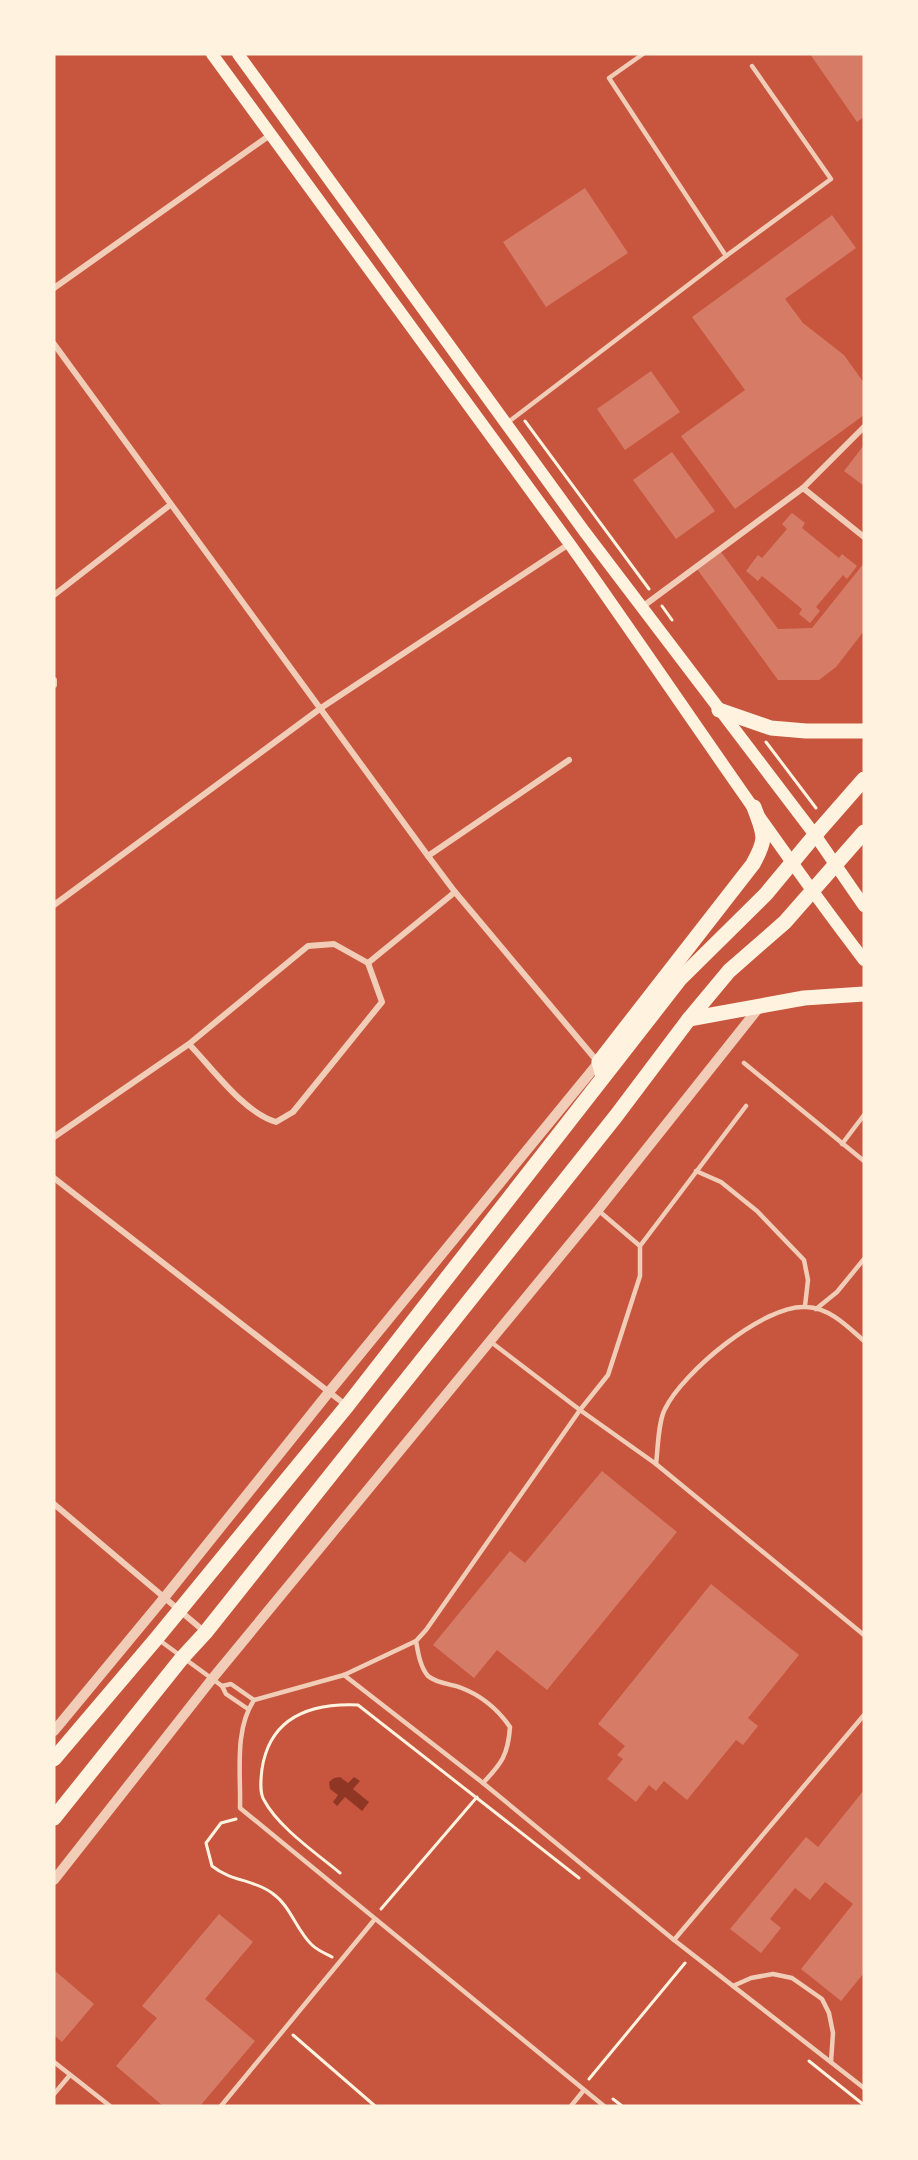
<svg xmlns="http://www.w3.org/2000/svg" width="918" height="2160" font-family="Poppins,sans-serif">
	<rect width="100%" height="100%" fill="#c8553d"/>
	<polygon fill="#8f3625" points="340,1777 348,1783 354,1777 360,1781 353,1789 369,1802 362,1811 345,1797 337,1806 333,1802 338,1795 330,1789 329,1782 334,1778"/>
	<g fill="#d67c66">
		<polygon points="810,54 864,54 864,117 857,122"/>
		<polygon points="585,188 628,253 546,307 503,242"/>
		<polygon points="832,215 856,248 785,299 803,323 844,355 864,383 864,415 735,509 681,436 745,390 692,317"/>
		<polygon points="651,371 680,412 625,450 597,409"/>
		<polygon points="864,445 864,486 844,471"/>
		<polygon points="672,452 715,511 676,539 633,480"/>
		<polygon points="792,513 805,523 802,528 839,558 842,554 857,566 847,579 843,575 816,607 820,611 810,623 799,614 802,609 762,576 758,581 746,571 758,555 762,558 787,529 782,524"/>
		<polygon points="721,552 778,629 812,628 864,563 864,631 836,667 819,680 778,680 697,569"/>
		<polygon points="602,1471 677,1532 547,1690 497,1650 474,1678 433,1645 510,1551 525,1563"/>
		<polygon points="711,1584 799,1655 748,1718 758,1726 743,1745 736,1740 687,1800 664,1781 656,1791 649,1785 636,1802 607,1779 623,1759 617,1755 625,1746 598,1724"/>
		<polygon points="864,1790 864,1973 841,2001 801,1969 853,1904 825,1882 810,1900 795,1888 770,1919 781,1928 761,1953 730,1929 806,1837 818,1847"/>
		<polygon points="219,1914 253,1942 205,1999 255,2041 200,2106 163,2106 116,2066 157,2018 142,2006"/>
		<polygon points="54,1970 94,2004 62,2042 54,2035"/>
	</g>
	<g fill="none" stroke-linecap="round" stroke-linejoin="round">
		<g stroke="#fff3e0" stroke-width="3">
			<polyline points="525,421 649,589"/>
			<polyline points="662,606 672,620"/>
			<polyline points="766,742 816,808"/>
			<path d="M236 1819 221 1823 206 1843 212 1866C232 1882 253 1879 272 1893 291 1906 296 1930 312 1945 317 1950 326 1954 332 1957"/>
			<path d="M340 1873C316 1853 278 1827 264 1800 259 1792 261 1778 262 1769 270 1717 311 1703 358 1705L579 1878"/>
			<polyline points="381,1909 477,1797"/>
			<polyline points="293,2035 375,2106"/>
			<polyline points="809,2061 864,2105"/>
			<polyline points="589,2079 685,1963"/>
			<polyline points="613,2099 622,2106"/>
		</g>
		<g stroke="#f1ccb7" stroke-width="4.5">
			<polyline points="643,54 609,78 726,256"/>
			<polyline points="507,423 726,256 831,179 752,66"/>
			<polyline points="744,1063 864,1161"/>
			<polyline points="842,1144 864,1115"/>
			<polyline points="696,1171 721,1182 757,1211 804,1260 808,1280 805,1306"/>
			<polyline points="599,1211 640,1246"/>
			<polyline points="816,1309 837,1292 864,1259"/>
			<polyline points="491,1342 580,1410 656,1464 864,1635"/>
			<path d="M656 1464C658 1449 658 1422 665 1409 682 1373 764 1304 806 1307 830 1308 847 1326 864 1341"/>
			<polyline points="159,1640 222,1686 226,1694 248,1709"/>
			<path d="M416 1641C418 1652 420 1667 428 1676 436 1683 450 1684 459 1687 481 1695 497 1708 510 1727 508 1755 502 1763 483 1783"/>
			<polyline points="344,1675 483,1783 674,1940 864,2088"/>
			<polyline points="222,1686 231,1684 254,1700"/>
			<polyline points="674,1940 864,1715"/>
			<polyline points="733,1986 751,1978 773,1974 792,1978 822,1999 829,2013 833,2033 831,2062"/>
			<polyline points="54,2062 110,2106"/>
			<polyline points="54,2094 70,2075"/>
			<polyline points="221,2106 375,1919"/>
			<polyline points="571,2106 584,2090"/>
			<path d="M604 2106 240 1808C241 1773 234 1730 254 1700L344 1675 416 1641 426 1630 580 1410 608 1375 640 1276V1246L746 1106"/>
		</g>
		<g stroke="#f1ccb7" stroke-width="6">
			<polyline points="54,288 270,135"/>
			<polyline points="54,344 428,856 455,892 597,1061"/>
			<polyline points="803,488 864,427"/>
			<polyline points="54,595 170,505"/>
			<polyline points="642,607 803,488 864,537"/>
			<polyline points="54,680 54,685"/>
			<polyline points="428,856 569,760"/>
			<polyline points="54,905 321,708 569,544"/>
			<polyline points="368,963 455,892"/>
			<path d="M54 1137 189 1044 308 946 334 944 368 963 382 1002 293 1112 276 1122C243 1112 213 1069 189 1044"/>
			<polyline points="54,1178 347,1406"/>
			<polyline points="54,1504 205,1632"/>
		</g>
		<g stroke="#f1ccb7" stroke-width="10">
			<polyline points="54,1731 164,1598 329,1392 599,1062"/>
			<polyline points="54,1880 212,1679 598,1210 761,1005"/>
		</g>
		<g stroke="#fff3e0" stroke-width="12">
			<path d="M212 54C330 218 451 379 569 543 668 682 761 825 864 960"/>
			<polyline points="238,54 584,531 815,835 864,906"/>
		</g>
		<g stroke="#fff3e0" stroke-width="15">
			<polyline points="719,710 771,728 806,731 864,731"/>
			<polyline points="689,1019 804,998 864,994"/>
			<path d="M603 1076 599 1062 753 864C768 837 764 835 754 807"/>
			<polyline points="54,1759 156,1639 347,1406 680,979 766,894 815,835 864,779"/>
			<polyline points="54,1818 182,1658 205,1633 616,1116 689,1019 729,971 785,922 864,832"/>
		</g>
	</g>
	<rect width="918" height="2160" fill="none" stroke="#fff3e0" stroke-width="111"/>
</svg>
